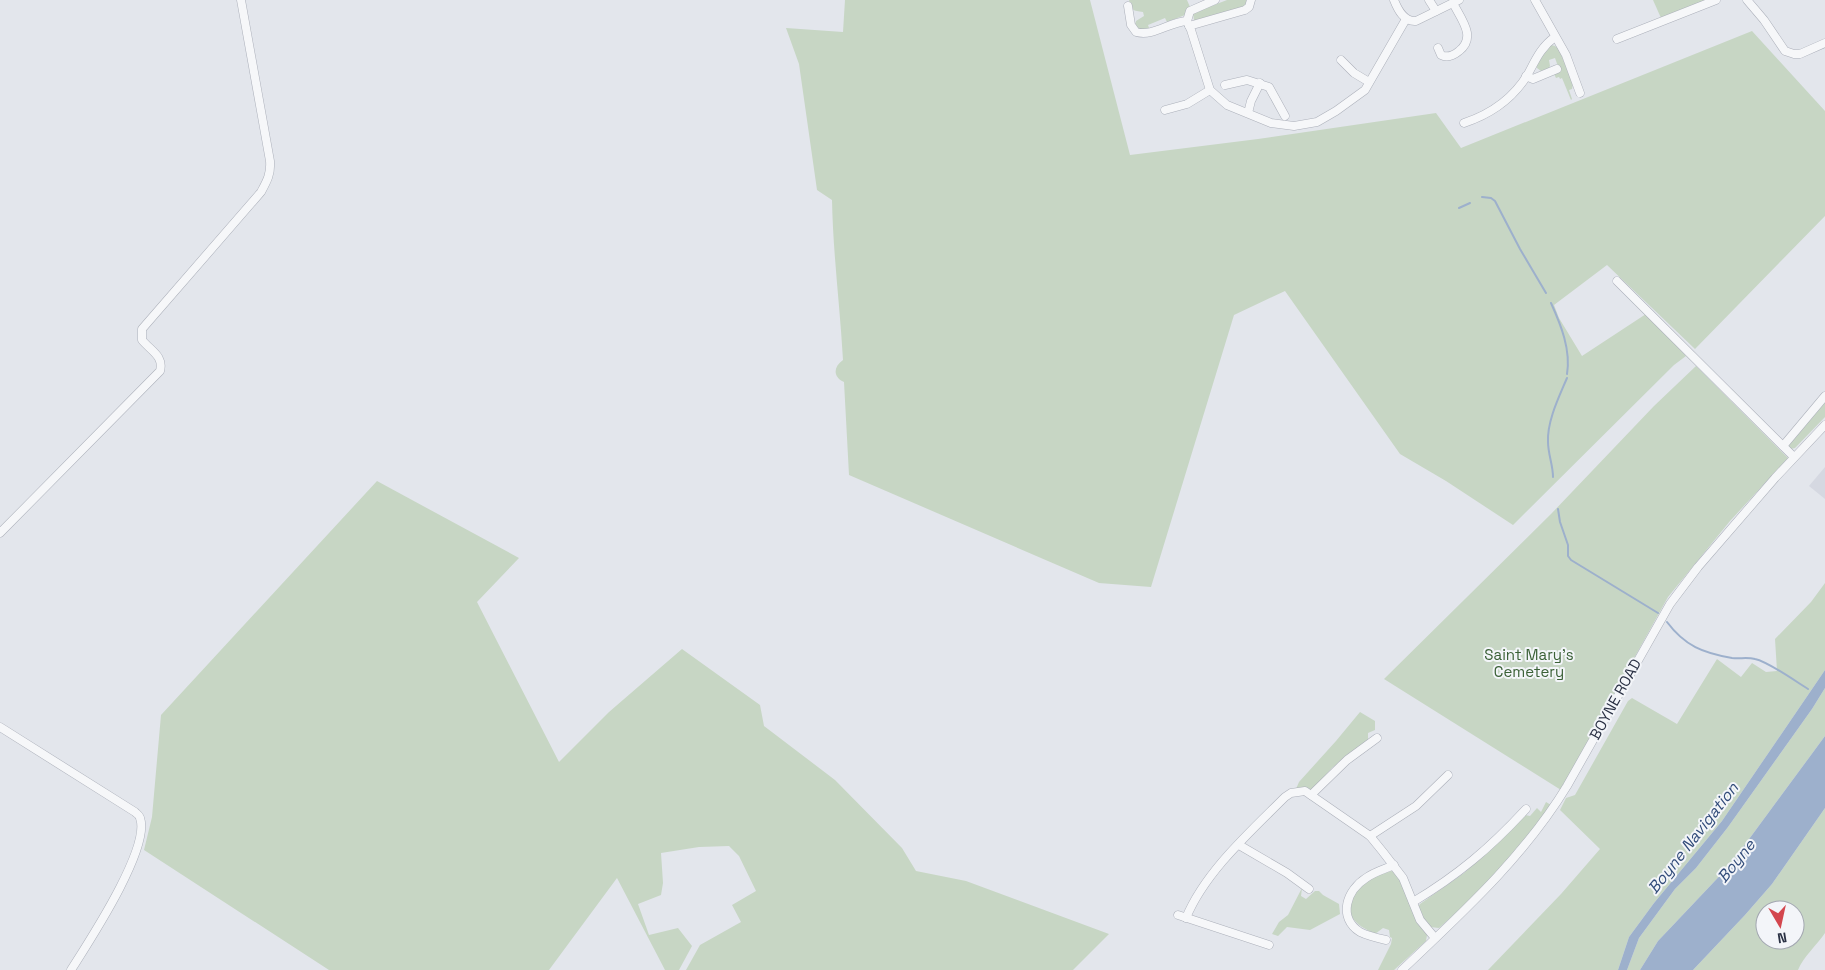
<svg xmlns="http://www.w3.org/2000/svg" width="1825" height="970" font-family="'Space Grotesk',sans-serif">
	<rect width="100%" height="100%" fill="#e3e6ec"/>
	<polygon fill="#d5d8e1" points="1825,467 1825,499 1809,486"/>
	<g fill="#c7d6c4" fill-rule="evenodd">
		<path d="M845 0H1090L1130 155 1258 139 1436 113 1461 148 1752 31 1825 111V216L1695 349 1607 265 1554 305 1559 318 1582 356 1646 314 1686 356 1674 365 1513 525 1446 481 1400 454 1285 291 1234 315 1151 587 1099 583 849 475 844 382C833 377 833 367 843 360 840 306 833 254 832 200L817 190 799 64 786 28 843 32Z"/>
		<path d="M1129 0H1187L1190 7 1185 15 1167 22 1165 18 1148 25 1150 31H1138L1135 25 1136 21 1144 16 1143 12C1133 11 1131 10 1129 0Z"/>
		<polygon points="1227,0 1247,0 1248,2 1244,7 1199,20 1194,20 1193,14 1196,12"/>
		<polygon points="1653,0 1709,0 1661,18"/>
		<polygon points="1551,45 1555,46 1559,49 1573,84 1572,89 1569,90 1572,99 1571,100 1562,78 1560,79 1559,77 1556,78 1554,74 1560,72 1555,58 1549,60 1550,66 1549,68 1541,71 1537,68 1536,65 1546,48"/>
		<polygon points="1696,366 1788,458 1730,521 1668,597 1561,790 1384,679 1551,514 1654,406"/>
		<polygon points="1825,402 1825,417 1795,448 1791,449 1788,445"/>
		<polygon points="377,481 519,558 477,602 559,762 609,712 682,649 760,705 764,726 835,780 902,848 916,871 966,881 1109,934 1073,970 686,970 700,945 741,922 732,905 756,891 739,856 729,846 699,847 661,853 663,883 661,895 638,904 649,935 678,928 692,946 679,970 665,970 617,878 549,970 329,970 144,850 152,817 161,715"/>
		<polygon points="1825,583 1825,670 1722,821 1654,903 1629,937 1618,970 1488,970 1561,894 1600,849 1560,810 1566,798 1575,795 1628,701 1632,698 1677,724 1717,659 1741,677 1752,663 1766,672 1777,671 1775,639 1811,602"/>
		<polygon points="1825,688 1825,736 1730,865 1658,941 1640,970 1627,970 1639,938 1675,889 1696,868 1728,827 1812,709"/>
		<polygon points="1360,712 1375,721 1375,730 1368,733 1368,740 1332,768 1310,792 1296,789 1299,782 1336,741"/>
		<polygon points="1546,802 1551,805 1524,844 1474,897 1439,928 1430,927 1421,916 1418,907 1420,904 1464,873 1500,841 1525,815 1530,816 1537,808 1541,812"/>
		<path d="M1825 808V933C1817 945 1803 957 1798 970H1693L1745 915 1772 884ZM1765 910H1795V940H1765Z"/>
		<path d="M1391 871 1395 872 1406 892 1413 912 1427 935 1426 941 1394 970H1378L1391 944 1392 938 1390 937 1389 930 1383 928 1375 934C1368 930 1360 927 1355 921 1343 908 1354 891 1366 881 1372 876 1383 874 1391 871Z"/>
		<polygon points="1302,888 1301,896 1306,899 1315,891 1319,891 1323,895 1339,904 1340,914 1310,930 1287,927 1278,936 1272,934 1279,922 1288,915"/>
	</g>
	<g fill="#9db0cc">
		<polygon points="1825,670 1825,688 1812,709 1728,827 1696,868 1675,889 1639,938 1627,970 1618,970 1629,937 1654,903 1722,821"/>
		<polygon points="1825,736 1825,808 1772,884 1745,915 1693,970 1640,970 1658,941 1730,865"/>
	</g>
	<g fill="none" stroke-linecap="round" stroke-linejoin="round">
		<g stroke="#9db0cc" stroke-width="2">
			<polyline points="1482,197 1491,198 1495,201 1520,249 1546,293"/>
			<polyline points="1459,208 1470,203"/>
			<path d="M1551 303C1561 325 1571 350 1567 374"/>
			<path d="M1553 477C1553 465 1548 454 1548 442 1547 421 1559 397 1567 378"/>
			<polyline points="1558,509 1560,522 1568,545 1568,556 1571,560 1658,613"/>
			<path d="M1667 622C1685 646 1703 653 1732 658 1740 659 1747 657 1755 659 1769 662 1795 681 1808 689"/>
		</g>
		<g stroke="#acb0ba" stroke-width="9">
			<g id="minor">
				<path d="M1394 0C1398 10 1404 22 1416 21L1459 0"/>
				<polyline points="1429,0 1436,11"/>
				<polyline points="1535,0 1566,55 1580,93"/>
				<polyline points="1747,0 1764,20 1785,51 1794,54 1800,54 1825,43"/>
				<path d="M1128 6 1131 25 1136 32C1153 37 1169 22 1187 21L1191 30 1210 90 1227 105 1271 123 1294 126 1317 122 1336 111 1365 90 1406 19"/>
				<polyline points="1187,21 1190,11 1215,0"/>
				<polyline points="1189,26 1245,10 1249,7 1251,0"/>
				<polyline points="1617,39 1716,0"/>
				<path d="M1438 48 1441 55C1447 58 1453 56 1459 51 1477 37 1461 19 1453 3"/>
				<polyline points="1341,60 1354,73 1369,82"/>
				<polyline points="1526,76 1533,79 1557,69"/>
				<polyline points="1225,85 1247,80 1269,87 1285,116"/>
				<polyline points="1165,110 1187,104 1210,90"/>
				<polyline points="1248,113 1251,101 1260,83"/>
				<path d="M1464 123C1491 114 1513 99 1528 74 1536 59 1541 47 1555 37"/>
				<polyline points="1617,281 1794,457"/>
				<polyline points="1783,446 1825,396"/>
				<path d="M0 533 160 371C164 356 151 351 142 340V329L261 192C267 181 271 174 270 161L241 0"/>
				<path d="M0 727 135 812C137 814 140 816 140 818 151 848 88 943 71 970"/>
				<polyline points="1311,795 1347,760 1377,738"/>
				<polyline points="1370,836 1416,806 1448,775"/>
				<polyline points="1239,845 1287,873 1309,889"/>
				<path d="M1413 902C1458 875 1490 848 1526 809"/>
				<polyline points="1178,915 1269,945"/>
				<path d="M1186 918C1205 872 1250 832 1285 797L1291 793 1305 791 1370 836 1383 852 1403 878 1420 920 1435 938"/>
				<path d="M1386 940C1377 938 1368 936 1360 932 1337 917 1347 890 1366 878 1374 872 1385 869 1394 865"/>
				<path d="M1402 970C1462 913 1524 857 1567 786L1670 604 1698 567 1775 478 1825 425"/>
			</g>
		</g>
		<use href="#minor" stroke="#f6f7f9" stroke-width="8"/>
	</g>
	<g text-anchor="middle" dominant-baseline="central" stroke-width="4" stroke-linejoin="round" paint-order="stroke">
		<g font-size="15" fill="#3b6137" stroke="#f3f5f9">
			<text x="1529" y="654">Saint Mary's<tspan x="1529" dy="17">Cemetery</tspan></text>
		</g>
		<g font-size="15" fill="#2a3144" stroke="#f3f5f9">
			<text transform="translate(1615 699) rotate(-61)">BOYNE ROAD</text>
		</g>
		<g font-size="16" font-style="italic" fill="#324c7a" stroke="#f3f5f9">
			<text transform="translate(1693 838) rotate(-52)">Boyne Navigation</text>
			<text transform="translate(1736 861) rotate(-51)">Boyne</text>
		</g>
	</g>
	<g transform="translate(1780 925) rotate(171)"><circle r="24" fill="#f3f5f9" stroke="#a3a7b1"/>
	<path d="M0-4L9 19L0 12L-9 19Z" fill="#d3464e"/>
	<text y="-8" font-size="14" font-weight="bold" text-anchor="middle" fill="#2a3144">N</text>
	</g>
</svg>
